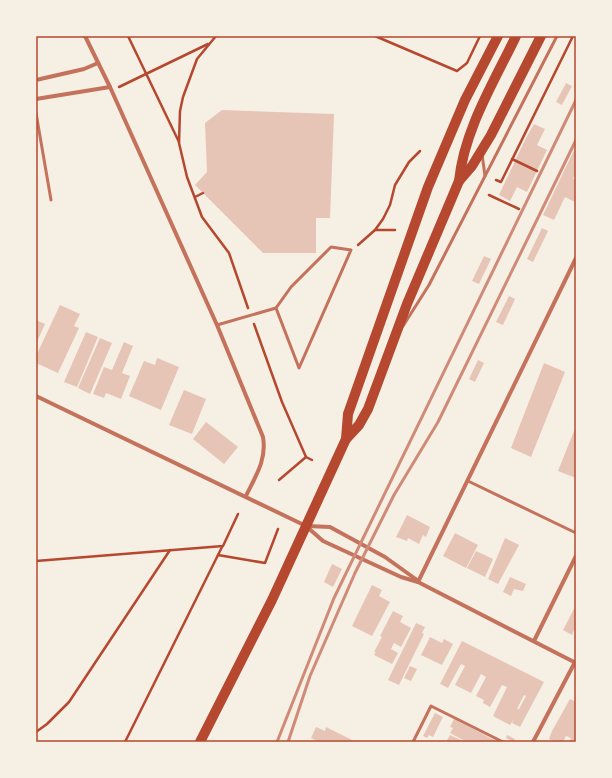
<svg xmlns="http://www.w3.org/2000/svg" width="612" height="778" font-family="'IBM Plex Sans',sans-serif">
	<rect width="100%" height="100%" fill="#f6efe4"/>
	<g fill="#e6c5b7" fill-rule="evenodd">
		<polygon points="566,83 572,86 562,105 556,102"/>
		<polygon points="222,110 334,114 330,218 316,218 316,253 263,253 195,185 207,172 205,123"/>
		<polygon points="534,124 545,129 537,145 547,150 527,192 517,187 510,201 499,195 526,138"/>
		<polygon points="576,146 576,173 573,179 576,180 576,199 575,202 565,197 554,220 543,215"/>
		<polygon points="542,228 548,231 533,262 527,259"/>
		<polygon points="484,256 491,259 479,284 472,281"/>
		<polygon points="509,296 515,299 503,325 496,322"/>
		<polygon points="60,305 80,314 74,326 79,328 58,373 36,363 36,356"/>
		<polygon points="36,320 45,324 36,344"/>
		<polygon points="86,332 98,337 77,387 64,382"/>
		<polygon points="100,338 112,343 90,394 78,388"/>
		<polygon points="124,342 133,346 122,373 130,376 121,399 106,393 104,398 93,394 104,367 112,370"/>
		<polygon points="157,358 179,367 161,410 129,396 144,361 155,365"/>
		<polygon points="478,360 484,363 475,382 469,379"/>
		<polygon points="544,363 565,372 531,457 511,448"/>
		<polygon points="184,390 206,399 192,434 169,425"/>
		<polygon points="206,422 238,447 224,464 193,439"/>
		<polygon points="576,426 576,478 558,471"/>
		<polygon points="407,515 430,527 426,537 423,535 419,544 408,538 407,541 396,537"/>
		<polygon points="455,533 478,545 466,568 443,556"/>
		<polygon points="505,538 519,545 498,584 488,579"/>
		<polygon points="476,551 493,559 485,577 467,568"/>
		<polygon points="332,564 342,569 333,587 324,582"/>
		<polygon points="510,577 526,584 523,591 514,589 511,596 503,592"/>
		<polygon points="372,585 382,590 379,596 390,602 372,636 352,626"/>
		<polygon points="576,605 576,630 574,630 572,635 563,630"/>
		<polygon points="393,611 403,616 400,622 411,628 401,647 394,643 391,649 398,653 392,664 374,655 376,652 374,652 382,637 380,636"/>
		<polygon points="416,623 425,627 422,633 424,634 399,685 388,680"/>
		<polygon points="430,637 442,643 444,639 453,644 442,665 421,655"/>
		<path d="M462 641 544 682 520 727 512 723 514 719 510 725 493 716 507 687 502 685 490 707 483 703 484 700 476 696 486 677 481 674 471 693 455 685 465 666 461 664 448 688 440 684ZM524 695 526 696 519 709H517Z"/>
		<polygon points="410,666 417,669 411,681 404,678"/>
		<polygon points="570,699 576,702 576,742 569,742 571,738 566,736 563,742 555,742 549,739 552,731"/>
		<polygon points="435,713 443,717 433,737 429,735 427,738 423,736"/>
		<polygon points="454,719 498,742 467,742 450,733 453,728 450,727"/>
		<polygon points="316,727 325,731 326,727 356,742 319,742 311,738"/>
		<polygon points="450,735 465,742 446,742"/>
		<polygon points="507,735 515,739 514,742 506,738"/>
	</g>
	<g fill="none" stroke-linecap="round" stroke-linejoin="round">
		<g stroke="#b5482f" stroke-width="2.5">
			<polyline points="128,36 179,142"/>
			<polyline points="216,36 197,59 183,97 180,111 179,143 187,177 202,217 229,253 248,308"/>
			<polyline points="375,36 457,71 467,63 480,36"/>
			<polyline points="119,87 208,44"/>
			<polyline points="512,159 537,171"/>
			<polyline points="496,180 501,182 573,36"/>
			<polyline points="489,195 519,209"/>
			<polyline points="195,197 203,193"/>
			<polyline points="395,230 375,230 383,219 390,205 395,185 409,162 420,151"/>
			<polyline points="358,245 375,230"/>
			<polyline points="254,324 282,402 306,457 312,460"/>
			<polyline points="279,480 306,457"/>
			<polyline points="218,555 265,563 278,529"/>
			<polyline points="36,561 223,546 238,514"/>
			<polyline points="36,732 47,724 69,702 170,550"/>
			<polyline points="125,742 222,547"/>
		</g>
		<g stroke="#c5725c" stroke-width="3">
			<polyline points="36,113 51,200"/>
			<polyline points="482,154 485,176"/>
			<polygon points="331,247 351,250 299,368 276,308 291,287"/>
			<polyline points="217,325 276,308"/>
			<polyline points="403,326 429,285 557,36"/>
			<polyline points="468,481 576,533"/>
			<polyline points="413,742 431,706 503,742"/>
		</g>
		<g stroke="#c5725c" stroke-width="4">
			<path d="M85 36 110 87 217 325 263 437C267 460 255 477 246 496"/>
			<polyline points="36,80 84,69 98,63"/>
			<polyline points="36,99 110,87"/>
			<polyline points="36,396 306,526 323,541 401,577 418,582 576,663"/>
			<polyline points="307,526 330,527 385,557 417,580"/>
			<polyline points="418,582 576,258"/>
			<polyline points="534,641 576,556"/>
			<polyline points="533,742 575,662"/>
		</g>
		<g stroke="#b5482f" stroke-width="10">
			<polyline points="459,181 472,166 491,135 541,36"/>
			<polyline points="346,439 348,414 428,187 465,100 498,36"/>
			<path d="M200 742 272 600 346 439 359 425 368 409 407 304 459 181C464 130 494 82 516 36"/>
		</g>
		<g stroke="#cf8b77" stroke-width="3">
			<polyline points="277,742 334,598 576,100"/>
			<polyline points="288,742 310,676 355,573 394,495 438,422 576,140"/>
		</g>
	</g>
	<rect width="612" height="778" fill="none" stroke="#f6efe4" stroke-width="74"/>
	<rect x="37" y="37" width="538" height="704" fill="none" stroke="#b5482f" stroke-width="1.5"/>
</svg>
